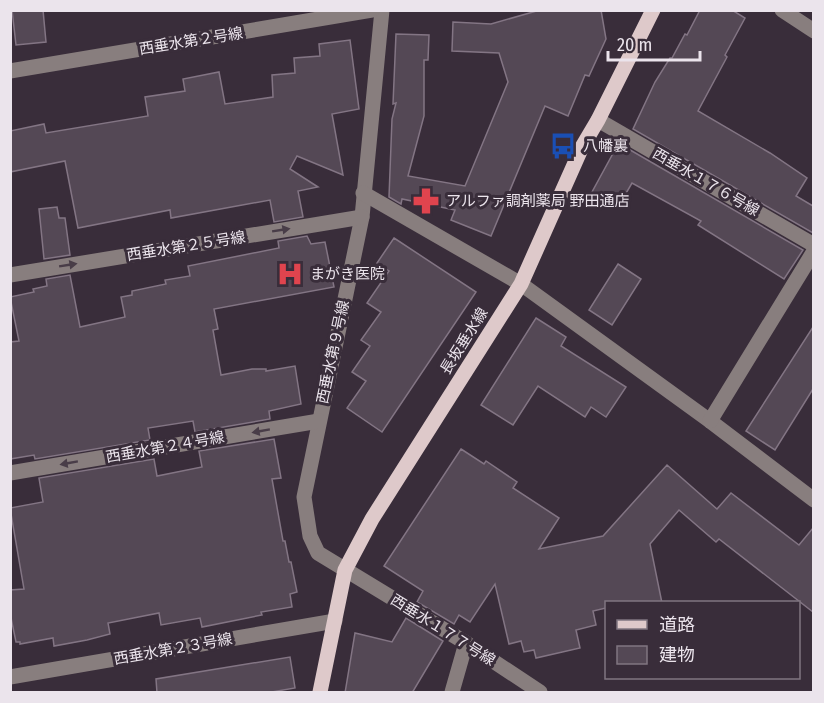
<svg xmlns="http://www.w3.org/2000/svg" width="824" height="703" font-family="'Fira Sans Condensed','Noto Sans JP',sans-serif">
	<rect width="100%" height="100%" fill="#392d3a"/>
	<g fill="#544855" stroke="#837584" stroke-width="1.5">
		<polygon points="12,10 43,10 46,42 16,45"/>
		<polygon points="540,10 601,10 606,39 589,76 585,75 568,116 545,106 491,236 451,220 455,210 402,199 401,204 389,197 392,119 396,103 393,104 396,34 429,35 428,60 424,60 424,116 408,176 465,186 508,82 499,53 452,51 453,22 491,24"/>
		<polygon points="700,10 732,10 745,18 725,55 727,57 698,111 770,153 807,178 796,196 813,206 813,233 633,129 655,82 670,58 672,58 685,34 687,35"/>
		<polygon points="350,40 359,109 332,114 343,175 297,156 290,169 318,187 298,191 303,217 274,222 270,200 171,218 170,210 78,228 65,161 10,172 10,131 44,124 46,133 148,116 145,97 185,91 183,79 219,72 225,104 273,97 272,75 295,73 294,58 320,56 319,44"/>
		<polygon points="625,147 803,250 784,279 698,225 701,221 632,183 618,207 592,192 616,148 623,151"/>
		<polygon points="57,207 59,218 65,218 70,255 44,259 39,209"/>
		<polygon points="307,236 311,244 325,242 334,287 214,309 218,329 213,330 221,375 252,369 266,369 266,371 295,366 301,404 269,411 270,419 195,432 193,421 148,428 150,440 35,459 34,455 10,459 10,342 19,341 10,297 34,292 33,289 47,286 46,279 70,275 80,327 125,317 121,297 132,295 132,291 166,284 165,280 190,276 188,266 279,248 278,241"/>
		<polygon points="394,238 476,292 382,432 347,408 366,381 352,372 370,346 361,340 381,312 367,303 389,271 377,263"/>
		<polygon points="618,264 641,279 612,325 589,310"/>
		<polygon points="536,318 566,337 561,346 626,387 606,417 591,407 585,417 538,386 513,425 481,405"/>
		<polygon points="813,327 813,389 775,450 746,431"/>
		<polygon points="274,439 281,478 272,479 283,541 285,541 289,562 291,562 297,592 290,594 292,607 261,612 262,615 202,627 200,618 161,625 159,613 108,623 110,634 87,640 54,646 53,638 20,644 20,642 16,642 10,613 10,590 24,589 10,508 43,502 39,478 154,459 157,476 202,467 199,451"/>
		<polygon points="461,449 484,464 486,461 517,482 513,488 559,518 539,549 603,536 667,465 717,509 731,493 799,545 813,528 813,612 719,539 716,542 679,510 650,544 662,603 606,603 606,608 593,611 596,625 576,630 580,648 536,658 534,650 524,652 521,641 509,644 495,584 470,622 459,615 454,624 417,602 423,591 384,566"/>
		<polygon points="406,618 443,641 412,693 345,693 355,633 392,642"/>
		<polygon points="290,657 295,688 266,693 157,693 156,679"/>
	</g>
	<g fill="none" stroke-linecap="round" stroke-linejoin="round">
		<g stroke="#887e7e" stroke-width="15">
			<polyline points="382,10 362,217 304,497 310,536 318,553 466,643 540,692"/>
			<polyline points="782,10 814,31"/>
			<polyline points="10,71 372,10"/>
			<polyline points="598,120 814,245"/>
			<polyline points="363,193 521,284 710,421 814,500"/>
			<polyline points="10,275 362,217"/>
			<polyline points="710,421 814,251"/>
			<polyline points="10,473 319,421"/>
			<polyline points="10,677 335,621"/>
			<polyline points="452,692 466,643"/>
		</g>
		<polyline stroke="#dec9ca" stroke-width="15" points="320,692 345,570 372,519 521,284 582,147 598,120 653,10"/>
	</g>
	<defs><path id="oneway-solid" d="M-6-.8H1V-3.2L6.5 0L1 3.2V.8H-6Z" transform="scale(1.5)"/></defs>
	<g fill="#493d48">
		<use href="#oneway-solid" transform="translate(281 230) rotate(-9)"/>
		<use href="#oneway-solid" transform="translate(68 265) rotate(-9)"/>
		<use href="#oneway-solid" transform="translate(261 431) rotate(170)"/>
		<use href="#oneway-solid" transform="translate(69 463) rotate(170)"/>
	</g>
	<defs>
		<g id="bus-bare" transform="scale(2.07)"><path d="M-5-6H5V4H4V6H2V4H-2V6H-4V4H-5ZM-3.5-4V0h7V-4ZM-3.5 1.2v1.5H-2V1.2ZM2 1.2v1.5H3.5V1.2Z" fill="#1a4fb4" stroke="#392d3a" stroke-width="2.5" paint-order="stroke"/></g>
		<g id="pharmacy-bare" transform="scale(2.07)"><path d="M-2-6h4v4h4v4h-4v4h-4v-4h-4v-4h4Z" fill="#e0444e" stroke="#392d3a" stroke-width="2.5" paint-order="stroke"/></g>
		<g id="hospital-bare" transform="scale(2.07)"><path d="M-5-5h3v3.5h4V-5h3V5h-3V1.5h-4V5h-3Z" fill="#e0444e" stroke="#392d3a" stroke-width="2.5" paint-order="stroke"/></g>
	</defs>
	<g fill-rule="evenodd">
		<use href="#bus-bare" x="563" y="146"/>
		<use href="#pharmacy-bare" x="426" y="201"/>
		<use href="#hospital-bare" x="290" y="274"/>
	</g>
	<g text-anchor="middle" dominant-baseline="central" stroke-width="6" stroke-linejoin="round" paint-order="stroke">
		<g font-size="15" fill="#ebe4ec" stroke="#392d3a">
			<text transform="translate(191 41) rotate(-9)">西垂水第２号線</text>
			<text transform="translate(706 182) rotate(30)">西垂水１７６号線</text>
			<text transform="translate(186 246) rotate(-9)">西垂水第２５号線</text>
			<text transform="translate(464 341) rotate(-58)">長坂垂水線</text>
			<text transform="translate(333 352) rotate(-78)">西垂水第９号線</text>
			<text transform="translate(165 447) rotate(-10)">西垂水第２４号線</text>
			<text transform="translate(443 630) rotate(32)">西垂水１７７号線</text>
			<text transform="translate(173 649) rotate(-10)">西垂水第２３号線</text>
		</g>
		<g font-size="15" fill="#ebe4ec" stroke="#392d3a" text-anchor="start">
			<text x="583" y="146">八幡裏</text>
			<text x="446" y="201">アルファ調剤薬局 野田通店</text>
			<text x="310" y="274">まがき医院</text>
		</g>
	</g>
	<rect width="824" height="703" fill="none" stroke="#ebe4ec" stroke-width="24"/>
	<rect x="605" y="601" width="195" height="78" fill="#392d3a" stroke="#807681" stroke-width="1.5"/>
	<rect x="617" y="620" width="30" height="9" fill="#dec9ca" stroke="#807681" stroke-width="1.5"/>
	<text x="659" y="631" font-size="18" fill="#ebe4ec">道路</text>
	<rect x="617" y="646" width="30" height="18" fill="#544855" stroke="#807681" stroke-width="1.5"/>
	<text x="659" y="661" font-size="18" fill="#ebe4ec">建物</text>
	<path d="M608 51v9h92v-9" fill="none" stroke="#ebe4ec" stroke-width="3"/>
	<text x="617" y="51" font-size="18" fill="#ebe4ec" stroke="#392d3a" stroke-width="4.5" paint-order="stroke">20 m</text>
</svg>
